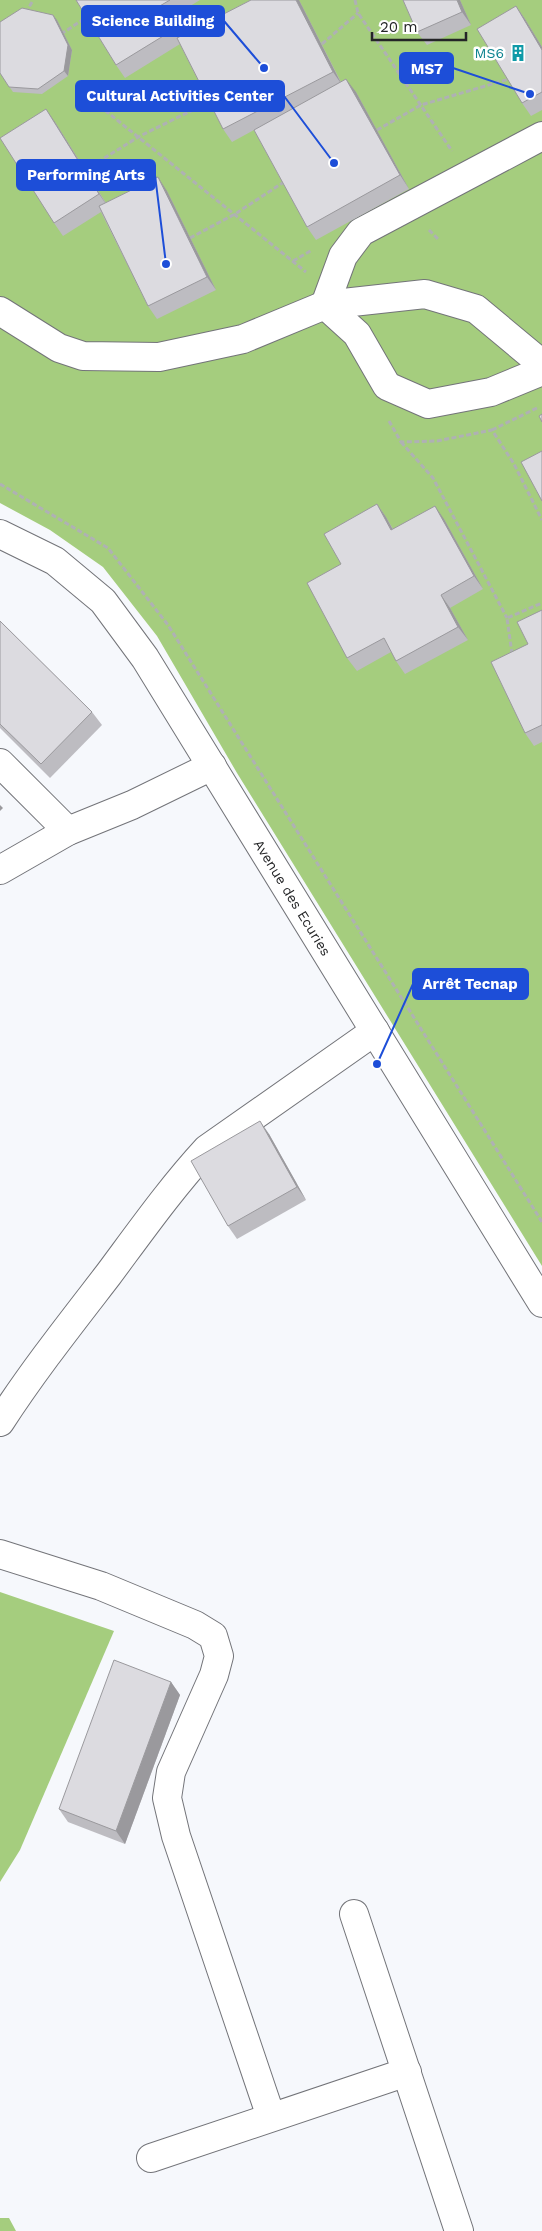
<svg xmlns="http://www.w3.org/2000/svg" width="542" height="2231" font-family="'Work Sans',sans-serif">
	<rect width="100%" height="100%" fill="#f6f8fc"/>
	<g fill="#a5cd7e">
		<polygon points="0,0 542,0 542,1266 237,773 157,636 103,567 50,530 0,503"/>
		<polygon points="0,1592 114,1631 20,1850 0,1882"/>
		<polygon points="0,2218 9,2218 16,2231 0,2231"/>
	</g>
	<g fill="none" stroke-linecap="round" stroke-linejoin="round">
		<g stroke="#737479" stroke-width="30">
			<g id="minor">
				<polyline points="325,305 343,256 361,232 542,136"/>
				<polyline points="325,305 357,334 387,386 428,404 491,392 542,371"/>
				<polyline points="0,311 59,348 83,356 159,357 243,339 325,305 425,294 476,309 542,364"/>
				<path id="s1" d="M0 534 55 561 103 601 145 658 542 1303"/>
				<polyline points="0,763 68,831"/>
				<polyline points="0,870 68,831 132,805 212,766"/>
				<path d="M0 1422C33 1371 71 1323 108 1275 140 1232 171 1188 207 1149L375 1031"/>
				<polyline points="0,1554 101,1586 195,1625 213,1636 219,1656 214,1675 171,1772 167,1798 176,1836 271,2117"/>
				<polyline points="354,1914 459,2231"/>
				<polyline points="151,2158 407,2072"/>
			</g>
		</g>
		<g stroke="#afb1b4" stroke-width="3" stroke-dasharray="5 2.5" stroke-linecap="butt">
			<polyline points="355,0 358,13 452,151"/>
			<polyline points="26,13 33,0"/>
			<polyline points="61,34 87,17"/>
			<polyline points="322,44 358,13"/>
			<polyline points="76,87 306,272"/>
			<polyline points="377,130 421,105 509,79"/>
			<polyline points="85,170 140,136 211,101"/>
			<polyline points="429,230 439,240"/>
			<polyline points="190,238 235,214 284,182"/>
			<polyline points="293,261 312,250"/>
			<polyline points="389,421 401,442 437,441 492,430 514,464 542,520"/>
			<polyline points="492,430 539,407"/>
			<polyline points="401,442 433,478 507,618"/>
			<polyline points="0,484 108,548 168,625 542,1222"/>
			<polyline points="512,654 507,618 542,603"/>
		</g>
		<use href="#minor" stroke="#fff" stroke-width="28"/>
	</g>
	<g fill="#bdbcc1">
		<polygon points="76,0 200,0 167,20 178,37 251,0 299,0 341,82 356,92 409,189 316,240 307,227 254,130 232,142 223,129 180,44 125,78 116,65"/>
		<polygon points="403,0 460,0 471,25 427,45 417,32"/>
		<polygon points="516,6 525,19 542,47 542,110 531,116 522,103"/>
		<polygon points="57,20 72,50 68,76 42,94 13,92 0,73"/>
		<polygon points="55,122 106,203 167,191 216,290 157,319 148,306 101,212 63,236 54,223"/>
		<polygon points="377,504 386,517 393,529 444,519 483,589 450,608 468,640 405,674 396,661 391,652 357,671 347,658"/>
		<polygon points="542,610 542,742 534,746 525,733"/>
		<polygon points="0,621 92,712 102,725 50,778 0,728"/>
		<polygon points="269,1134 306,1200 237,1239 228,1226"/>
		<polygon points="171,1682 180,1695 125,1844 68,1822 59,1809"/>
	</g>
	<g fill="#9a999d">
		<polygon points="296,0 299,0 342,85 333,72"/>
		<polygon points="457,0 460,0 471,25 462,12"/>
		<polygon points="516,6 525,19 542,47 542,50"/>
		<polygon points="158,7 167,20 182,43 173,30"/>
		<polygon points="53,15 57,20 72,50 68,76 64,71"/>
		<polygon points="346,79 356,92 409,189 400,175"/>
		<polygon points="46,109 55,122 108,207 99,194"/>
		<polygon points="158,177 167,191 216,290 207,277"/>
		<polygon points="377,504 386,517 400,543 391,530"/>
		<polygon points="435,506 444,519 483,589 474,576"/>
		<polygon points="441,595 450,608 468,640 458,627"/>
		<polygon points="0,805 3,808 0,811"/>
		<polygon points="260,1121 269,1134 306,1200 297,1187"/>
		<polygon points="171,1682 180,1695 125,1844 116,1831"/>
	</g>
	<g fill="#dcdbe0" stroke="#9a999d">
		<polygon points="76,0 170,0 158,7 173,30 116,65"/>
		<polygon points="251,0 296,0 333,72 223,129 177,38"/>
		<polygon points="403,0 457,0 462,12 417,32"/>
		<polygon points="516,6 542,50 542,92 522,103 477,29"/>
		<polygon points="22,8 53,15 68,45 64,71 38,89 9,87 0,73 0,22"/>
		<polygon points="346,79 400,175 307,227 254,130"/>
		<polygon points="46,109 99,194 54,223 0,138"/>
		<polygon points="158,177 207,277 148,306 99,206"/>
		<polygon points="542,414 542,422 539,416"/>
		<polygon points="542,451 542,501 521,462"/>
		<polygon points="377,504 391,530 435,506 474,576 441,595 458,627 396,661 384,638 347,658 307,583 341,564 324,534"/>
		<polygon points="542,610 542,725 525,733 491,662 528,644 517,622"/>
		<polygon points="0,621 92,712 41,764 0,724"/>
		<polygon points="260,1121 297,1187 228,1226 191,1161"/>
		<polygon points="114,1660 171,1682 116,1831 59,1809"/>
	</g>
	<defs>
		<g id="building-bare" transform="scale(1.35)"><path d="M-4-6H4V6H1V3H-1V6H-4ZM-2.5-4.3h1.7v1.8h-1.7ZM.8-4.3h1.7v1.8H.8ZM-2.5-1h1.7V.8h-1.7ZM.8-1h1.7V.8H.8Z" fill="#0f9aa8" stroke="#fff" stroke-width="2.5" paint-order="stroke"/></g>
	</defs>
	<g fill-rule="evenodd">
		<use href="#building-bare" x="518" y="53"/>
	</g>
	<g text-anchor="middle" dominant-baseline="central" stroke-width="5" stroke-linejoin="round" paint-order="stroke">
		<g font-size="14" fill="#0d838f" stroke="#fff" text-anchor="end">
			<text x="504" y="53">MS6</text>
		</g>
		<g font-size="14" fill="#242527" stroke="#fff">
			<text stroke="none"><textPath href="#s1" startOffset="476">Avenue des Ecuries</textPath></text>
		</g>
	</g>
	<path fill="none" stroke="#1d4ed8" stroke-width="2" d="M264 68L224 21M530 94L453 68M334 163L284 96M166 264L155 175M377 1064L413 984"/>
	<g fill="#1d4ed8" stroke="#fff" stroke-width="2">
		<circle cx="264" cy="68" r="5"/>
		<circle cx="530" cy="94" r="5"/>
		<circle cx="334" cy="163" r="5"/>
		<circle cx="166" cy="264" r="5"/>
		<circle cx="377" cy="1064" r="5"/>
	</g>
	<g fill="#1d4ed8" stroke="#1d4ed8" stroke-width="2">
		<rect x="82" y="6" width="142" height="30" rx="5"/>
		<rect x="400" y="53" width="53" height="30" rx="5"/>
		<rect x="76" y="81" width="208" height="30" rx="5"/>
		<rect x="17" y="160" width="138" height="30" rx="5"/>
		<rect x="413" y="969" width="115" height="30" rx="5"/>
	</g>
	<g font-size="15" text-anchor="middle" font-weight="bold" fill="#fff">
		<text x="153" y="26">Science Building</text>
		<text x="427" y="74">MS7</text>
		<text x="180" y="101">Cultural Activities Center</text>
		<text x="86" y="180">Performing Arts</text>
		<text x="470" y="989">Arrêt Tecnap</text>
	</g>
	<path d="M372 32v8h94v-8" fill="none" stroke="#242527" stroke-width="2.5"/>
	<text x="380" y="32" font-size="15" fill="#242527" stroke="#ffffff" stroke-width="4" paint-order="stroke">20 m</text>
</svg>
